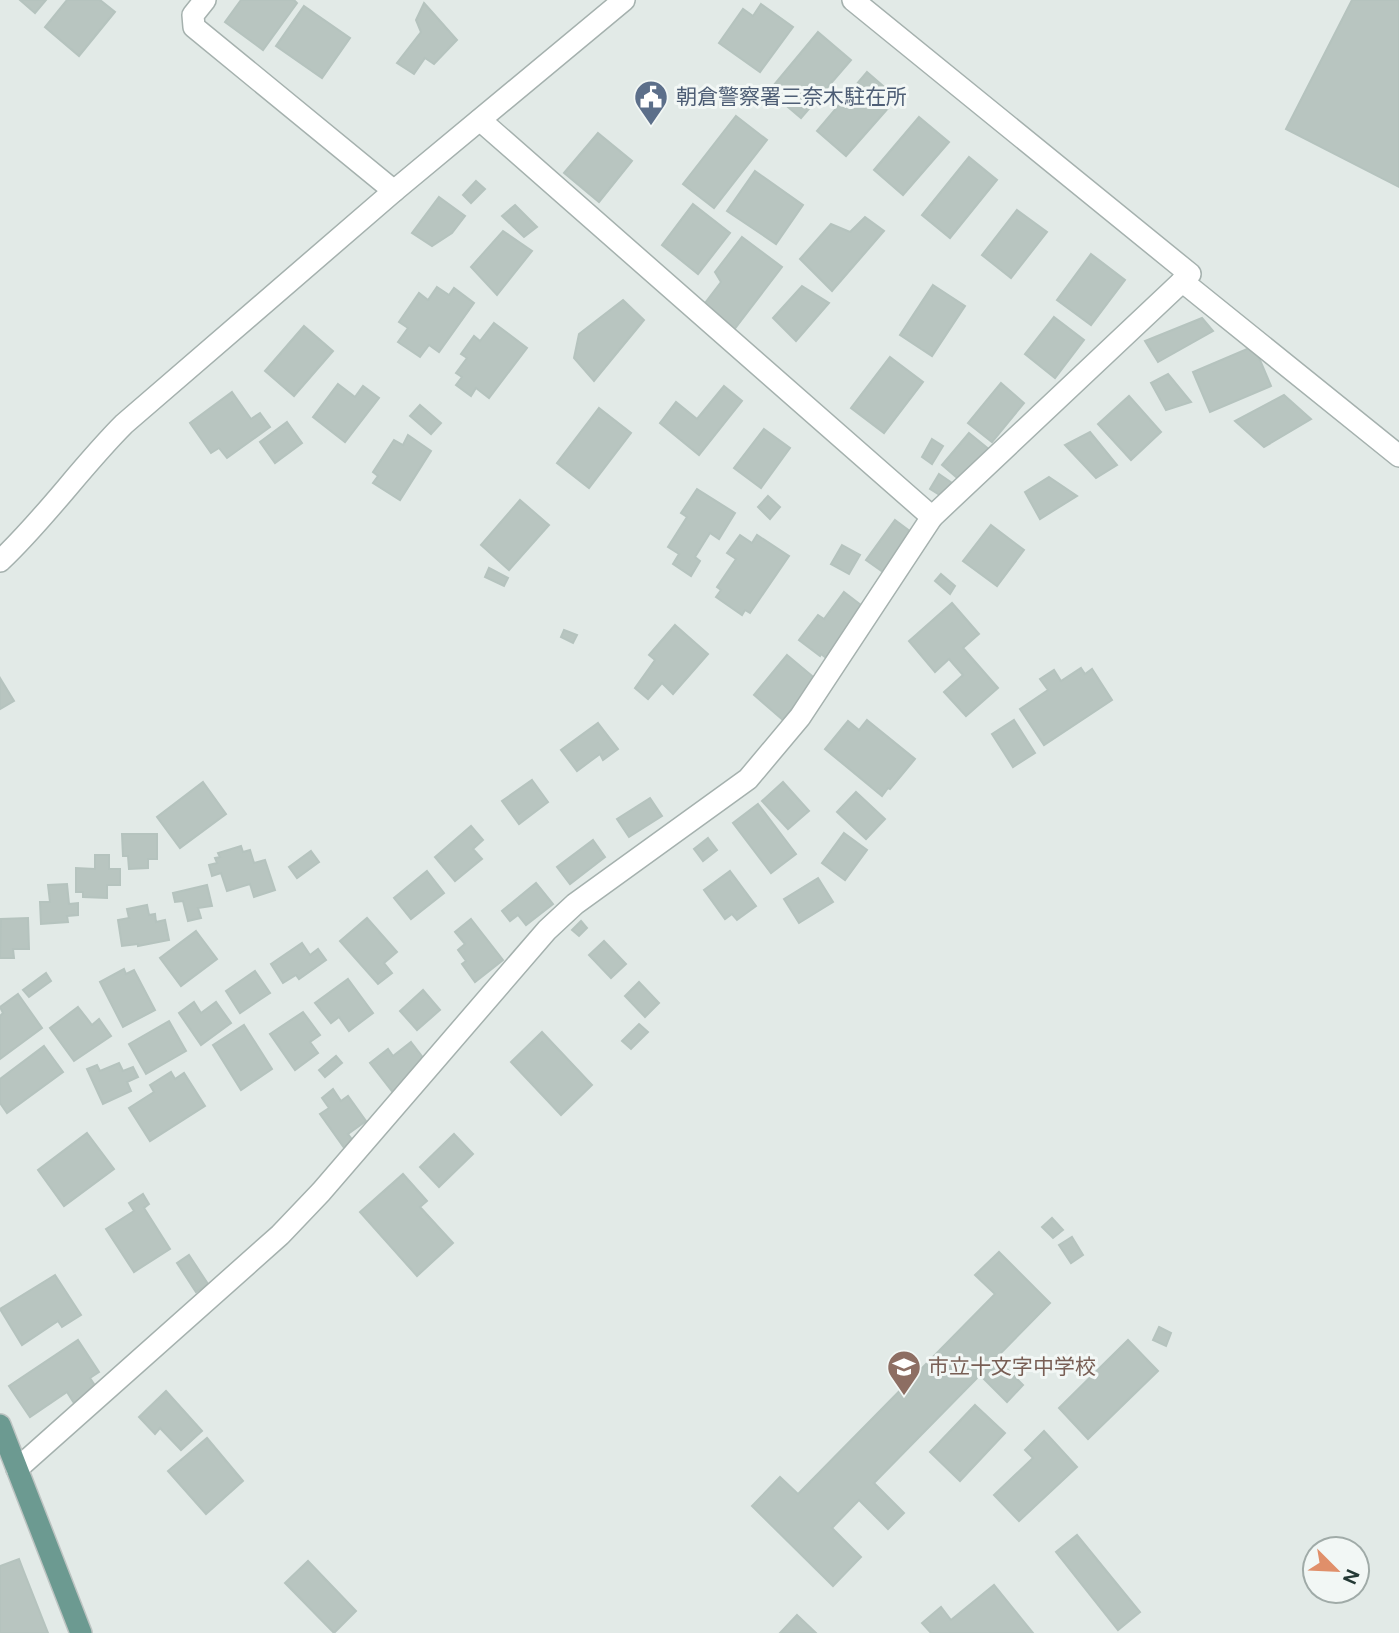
<svg xmlns="http://www.w3.org/2000/svg" width="1399" height="1633" font-family="'DM Sans','Noto Sans JP',sans-serif">
	<rect width="100%" height="100%" fill="#e2eae7"/>
	<g fill="#b8c5c0" stroke="#b5c3be" stroke-width="2">
		<polygon points="20,0 46,0 35,13"/>
		<polygon points="67,0 100,0 115,12 79,56 45,27"/>
		<polygon points="241,0 294,0 297,3 263,50 225,22"/>
		<polygon points="1352,0 1399,0 1399,187 1286,129"/>
		<polygon points="424,3 457,40 434,64 425,58 414,74 397,63 421,32 416,20"/>
		<polygon points="761,4 793,27 760,72 719,43 743,9 753,16"/>
		<polygon points="304,6 350,38 322,78 276,46"/>
		<polygon points="818,32 851,60 801,118 769,91"/>
		<polygon points="867,72 897,98 846,156 817,131"/>
		<polygon points="736,116 767,140 714,208 683,184"/>
		<polygon points="919,117 949,142 903,195 874,170"/>
		<polygon points="598,133 632,161 599,202 564,173"/>
		<polygon points="969,157 997,180 950,238 922,215"/>
		<polygon points="755,171 803,205 776,244 727,211"/>
		<polygon points="476,181 485,189 471,203 463,195"/>
		<polygon points="439,197 465,216 452,233 432,246 412,233"/>
		<polygon points="693,204 730,233 698,274 662,245"/>
		<polygon points="515,205 537,227 524,237 502,216"/>
		<polygon points="1017,210 1047,232 1011,278 982,255"/>
		<polygon points="865,217 884,231 832,291 800,259 831,224 850,232"/>
		<polygon points="503,231 532,251 497,295 471,267"/>
		<polygon points="742,237 782,267 733,331 702,307 721,282 715,272"/>
		<polygon points="1091,254 1125,280 1091,325 1057,300"/>
		<polygon points="933,285 965,306 932,356 900,335"/>
		<polygon points="802,286 829,303 796,341 773,318"/>
		<polygon points="437,287 449,295 454,288 474,303 439,352 429,345 420,357 398,342 408,328 399,322 419,293 428,300"/>
		<polygon points="623,300 644,320 594,381 574,358 579,334"/>
		<polygon points="1054,317 1084,340 1055,378 1025,354"/>
		<polygon points="1202,318 1213,331 1158,362 1145,341"/>
		<polygon points="494,323 527,348 489,398 476,388 471,396 456,385 462,377 456,373 467,358 461,354 474,336 480,341"/>
		<polygon points="304,326 333,351 294,396 265,371"/>
		<polygon points="1254,346 1271,386 1210,412 1193,372"/>
		<polygon points="890,357 923,382 884,433 851,408"/>
		<polygon points="1168,374 1191,402 1166,410 1151,383"/>
		<polygon points="1001,383 1024,403 992,442 968,423"/>
		<polygon points="338,384 355,397 363,386 379,398 345,442 313,417"/>
		<polygon points="724,386 742,401 699,455 660,423 676,402 697,419"/>
		<polygon points="232,392 251,419 260,413 270,427 227,458 219,448 211,453 190,423"/>
		<polygon points="1284,395 1311,419 1264,447 1235,421"/>
		<polygon points="1129,396 1161,432 1131,460 1098,424"/>
		<polygon points="420,405 441,423 431,434 410,416"/>
		<polygon points="599,408 631,433 589,488 557,463"/>
		<polygon points="287,422 302,443 275,463 260,442"/>
		<polygon points="764,429 790,448 761,488 734,468"/>
		<polygon points="1090,432 1117,465 1096,478 1065,445"/>
		<polygon points="969,433 990,450 962,482 942,465"/>
		<polygon points="408,435 431,451 400,500 373,483 378,476 373,472 394,440 403,445"/>
		<polygon points="932,439 943,446 932,464 922,457"/>
		<polygon points="939,474 955,485 946,499 930,489"/>
		<polygon points="1049,477 1077,496 1040,519 1025,492"/>
		<polygon points="697,489 735,513 719,539 710,533 695,557 700,561 691,576 673,564 679,554 668,547 687,517 681,513"/>
		<polygon points="768,496 780,507 770,519 758,507"/>
		<polygon points="520,500 549,525 509,570 481,545"/>
		<polygon points="895,520 915,535 886,574 866,560"/>
		<polygon points="991,525 1024,550 997,586 963,561"/>
		<polygon points="740,535 752,543 757,535 789,556 750,613 745,610 742,615 716,597 721,590 717,587 736,559 727,553"/>
		<polygon points="842,545 860,555 849,574 831,564"/>
		<polygon points="489,568 508,578 504,586 485,577"/>
		<polygon points="941,574 955,586 950,594 935,581"/>
		<polygon points="844,592 866,609 829,660 821,654 820,656 799,640 818,615 824,619"/>
		<polygon points="952,603 979,634 963,648 998,688 966,716 944,692 963,675 949,659 935,672 909,641"/>
		<polygon points="675,625 708,654 673,694 662,683 648,699 635,688 655,660 649,655"/>
		<polygon points="564,630 577,635 573,643 561,637"/>
		<polygon points="787,655 817,680 783,720 754,695"/>
		<polygon points="1081,668 1085,674 1092,669 1112,700 1044,745 1020,709 1048,690 1040,679 1054,670 1061,681"/>
		<polygon points="0,678 14,701 0,709"/>
		<polygon points="867,720 915,759 890,789 888,788 882,796 825,749 848,721 859,730"/>
		<polygon points="1014,720 1035,753 1013,767 992,734"/>
		<polygon points="598,723 618,749 603,760 600,754 577,771 561,750"/>
		<polygon points="532,780 548,802 519,824 502,801"/>
		<polygon points="203,782 226,814 180,848 157,817"/>
		<polygon points="783,782 809,811 788,829 762,801"/>
		<polygon points="856,792 885,819 866,839 837,812"/>
		<polygon points="650,798 662,816 629,837 617,819"/>
		<polygon points="758,804 796,854 771,873 733,823"/>
		<polygon points="471,826 483,840 473,849 482,859 455,881 435,857"/>
		<polygon points="844,833 867,850 845,880 822,863"/>
		<polygon points="122,834 157,834 157,859 148,859 148,868 129,869 128,856 123,856"/>
		<polygon points="708,838 717,850 703,861 694,849"/>
		<polygon points="593,840 605,857 570,884 557,867"/>
		<polygon points="241,846 243,852 250,850 254,863 265,860 275,890 254,897 250,884 227,891 221,873 212,876 209,865 217,863 215,858 220,857 218,853"/>
		<polygon points="311,851 319,862 297,878 289,867"/>
		<polygon points="95,855 109,855 109,869 120,869 120,885 107,885 107,898 83,897 83,892 76,892 76,868 95,869"/>
		<polygon points="427,871 444,893 411,919 394,898"/>
		<polygon points="730,871 756,906 737,920 732,914 725,919 704,890"/>
		<polygon points="818,878 833,902 799,923 784,899"/>
		<polygon points="536,883 553,904 526,925 518,915 510,921 502,911"/>
		<polygon points="67,884 69,904 78,903 78,915 67,916 68,922 41,924 40,902 50,902 48,885"/>
		<polygon points="207,885 212,906 198,908 201,918 188,921 183,901 175,902 173,893"/>
		<polygon points="147,905 149,915 155,914 156,922 165,920 169,940 138,946 138,944 122,946 118,920 129,918 127,909"/>
		<polygon points="28,918 29,949 13,949 14,958 0,958 1,919"/>
		<polygon points="367,918 397,952 384,963 392,973 378,984 340,941"/>
		<polygon points="471,919 503,960 475,982 462,964 466,961 458,950 465,944 455,932"/>
		<polygon points="581,921 587,928 579,936 572,930"/>
		<polygon points="196,931 217,959 181,986 160,958"/>
		<polygon points="604,941 626,964 611,978 589,955"/>
		<polygon points="302,943 310,955 318,949 326,960 299,979 296,975 283,983 271,964"/>
		<polygon points="124,969 126,974 134,970 155,1010 123,1027 100,982"/>
		<polygon points="255,971 270,993 240,1013 226,991"/>
		<polygon points="46,973 51,981 29,997 23,990"/>
		<polygon points="348,979 373,1013 349,1031 339,1017 331,1023 315,1003"/>
		<polygon points="639,982 659,1003 645,1017 625,996"/>
		<polygon points="423,990 440,1010 417,1030 400,1011"/>
		<polygon points="18,994 42,1028 0,1059 0,1016 3,1013 0,1007"/>
		<polygon points="194,1002 201,1013 216,1002 231,1023 201,1045 179,1013"/>
		<polygon points="78,1007 92,1025 99,1019 111,1036 74,1061 50,1028"/>
		<polygon points="303,1012 320,1035 310,1042 318,1053 295,1070 270,1034"/>
		<polygon points="169,1021 186,1051 146,1074 129,1044"/>
		<polygon points="639,1024 648,1032 631,1049 622,1041"/>
		<polygon points="244,1025 272,1069 241,1090 213,1045"/>
		<polygon points="542,1032 592,1085 561,1115 511,1062"/>
		<polygon points="411,1042 431,1068 395,1095 370,1063 388,1049 393,1056"/>
		<polygon points="44,1046 63,1072 7,1113 0,1103 0,1079"/>
		<polygon points="336,1056 342,1063 325,1077 319,1070"/>
		<polygon points="119,1063 123,1071 133,1067 138,1077 127,1082 131,1091 103,1104 87,1069 97,1065 100,1071"/>
		<polygon points="171,1072 175,1079 184,1073 205,1106 150,1141 129,1108 154,1092 150,1085"/>
		<polygon points="333,1089 341,1101 348,1096 366,1121 348,1134 354,1142 345,1149 320,1114 329,1108 322,1098"/>
		<polygon points="87,1133 114,1169 64,1206 38,1170"/>
		<polygon points="454,1134 473,1154 439,1187 420,1167"/>
		<polygon points="403,1174 427,1201 420,1207 453,1243 417,1276 360,1212"/>
		<polygon points="143,1194 149,1204 144,1208 170,1249 134,1272 106,1229 134,1211 129,1203"/>
		<polygon points="1052,1218 1063,1230 1053,1238 1042,1227"/>
		<polygon points="1072,1237 1083,1255 1071,1263 1059,1245"/>
		<polygon points="999,1252 1050,1303 996,1358 1023,1385 1007,1402 980,1375 874,1483 904,1513 888,1529 859,1500 832,1528 861,1557 833,1586 752,1506 780,1477 798,1494 995,1294 975,1275"/>
		<polygon points="189,1255 208,1284 196,1292 177,1263"/>
		<polygon points="55,1275 81,1315 62,1327 58,1321 22,1345 0,1309"/>
		<polygon points="1159,1327 1171,1333 1166,1346 1153,1340"/>
		<polygon points="78,1340 99,1372 90,1378 96,1387 74,1403 67,1392 30,1417 9,1386"/>
		<polygon points="1128,1340 1158,1371 1088,1439 1059,1408"/>
		<polygon points="166,1391 202,1431 181,1450 160,1428 155,1434 139,1417"/>
		<polygon points="975,1405 1005,1433 960,1481 930,1452"/>
		<polygon points="1044,1431 1077,1467 1019,1521 994,1495 1033,1458 1025,1450"/>
		<polygon points="207,1438 243,1481 206,1514 168,1471"/>
		<polygon points="1077,1535 1140,1612 1118,1630 1056,1552"/>
		<polygon points="19,1559 24,1572 48,1633 0,1633 0,1566"/>
		<polygon points="308,1561 356,1611 334,1633 285,1583"/>
		<polygon points="994,1585 1033,1633 931,1633 922,1623 941,1607 951,1620"/>
		<polygon points="797,1615 816,1633 780,1633"/>
	</g>
	<g fill="none" stroke-linecap="round" stroke-linejoin="round">
		<g stroke="#a5b1ae" stroke-width="24">
			<g id="minor">
				<polyline points="205,0 193,15 194,27 394,191"/>
				<polyline points="480,120 932,517"/>
				<polyline points="1182,281 1399,456"/>
				<path d="M0 561C45 519 80 468 124 424L394 191 624 0"/>
				<polyline points="17,1469 280,1235 321,1192 547,930 575,904 748,779 800,717 932,517 1190,274 853,0"/>
			</g>
		</g>
		<g stroke="#bdc4c2" stroke-width="24">
			<polyline id="major" points="0,1425 81,1633"/>
		</g>
		<use href="#minor" stroke="#fff" stroke-width="21"/>
		<use href="#major" stroke="#6c9a91" stroke-width="21"/>
	</g>
	<defs>
		<g id="civic-pin" transform="scale(1.75)"><path d="M0 17L-7.5 6A9.5 9.5 0 1 1 7.5 6Z" fill="#5c6f8a" stroke="#f2f7f5"/><path d="M-.6-6.5H3V-4.5H.6V-3L4-1V1h2V6H-6V1h2V-1L-.6-3ZM-1.2 2.5V6h2.4V2.5Z" fill="#fff"/></g>
		<g id="school-pin" transform="scale(1.75)"><path d="M0 17L-7.5 6A9.5 9.5 0 1 1 7.5 6Z" fill="#8d6e63" stroke="#f2f7f5"/><path d="M0-5L7-2L0 1L-7-2ZM-4 1L0 2.5L4 1V4Q0 6-4 4Z" fill="#fff"/></g>
	</defs>
	<g fill-rule="evenodd">
		<use href="#civic-pin" x="651" y="97"/>
		<use href="#school-pin" x="904" y="1367"/>
	</g>
	<g text-anchor="middle" dominant-baseline="central" stroke-width="6" stroke-linejoin="round" paint-order="stroke">
		<g font-size="21" fill="#4e5e75" stroke="#f2f7f5" text-anchor="start">
			<text x="676" y="97">朝倉警察署三奈木駐在所</text>
		</g>
		<g font-size="21" fill="#785e54" stroke="#f2f7f5" text-anchor="start">
			<text x="928" y="1367">市立十文字中学校</text>
		</g>
	</g>
	<g transform="translate(1336 1570) rotate(114)"><circle r="33" fill="#f2f7f5" stroke="#a0aba8" stroke-width="2"/>
	<path d="M0-5L12 26L0 18L-12 26Z" fill="#e08f6a"/>
	<text y="-10" font-size="19" font-weight="bold" text-anchor="middle" fill="#243935">N</text>
	</g>
</svg>
